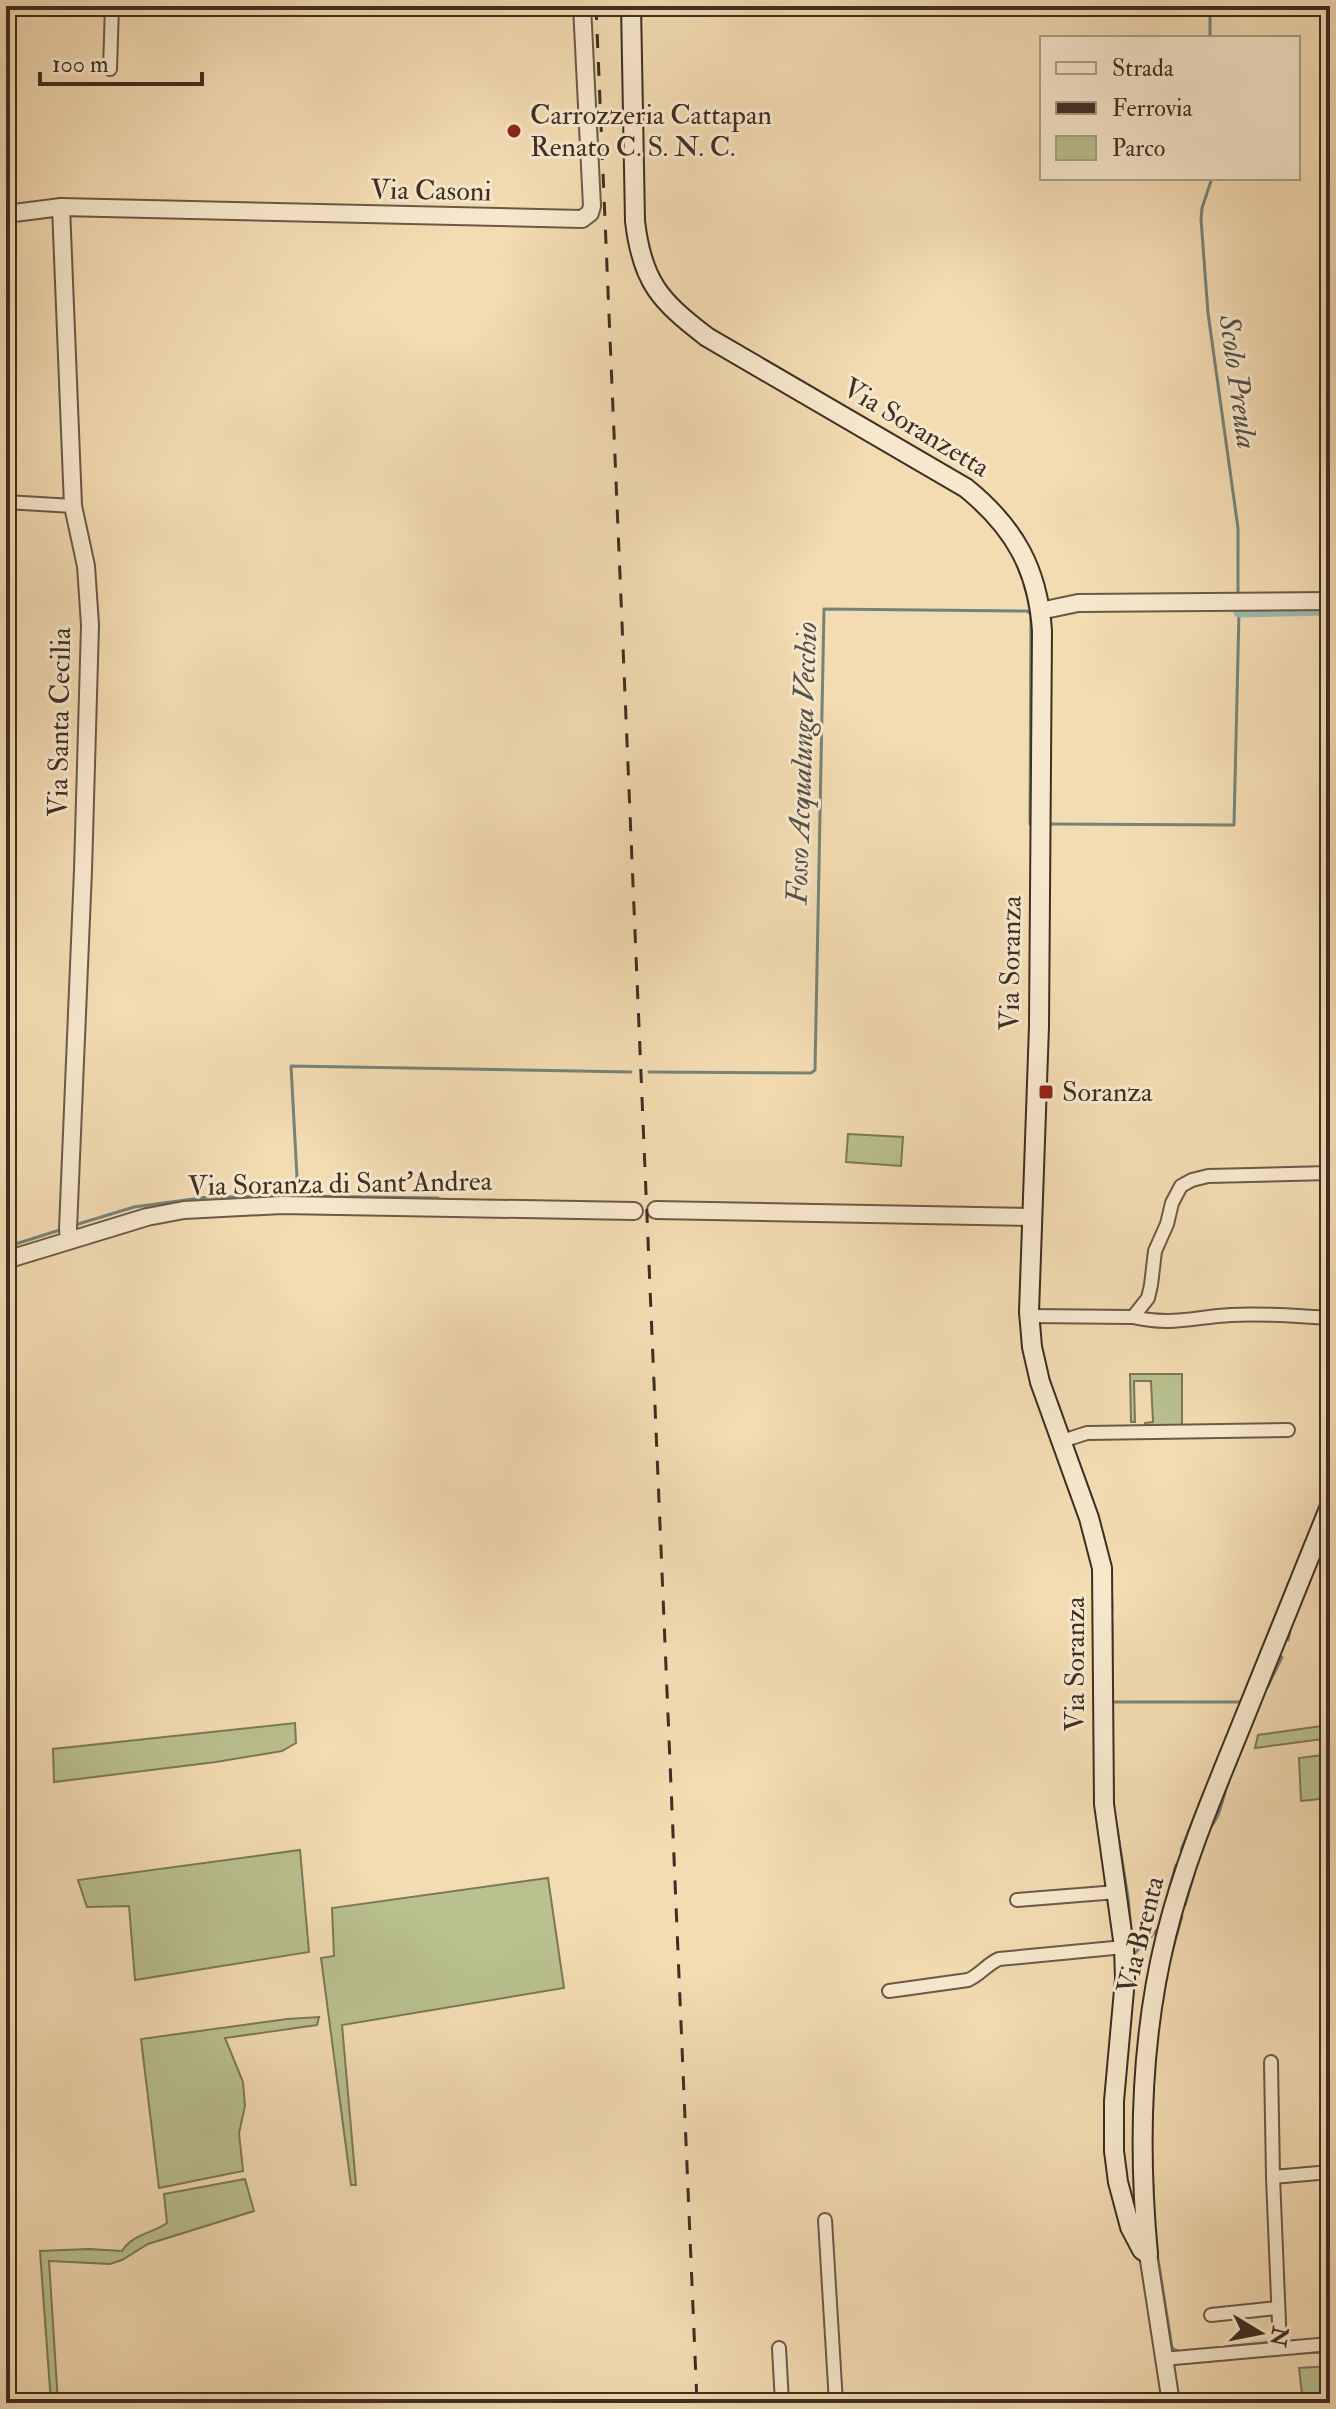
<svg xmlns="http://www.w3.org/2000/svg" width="1336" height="2409" font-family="'IM FELL Double Pica',serif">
	<rect width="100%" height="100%" fill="#f3dbb2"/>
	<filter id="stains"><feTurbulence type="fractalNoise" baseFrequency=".0025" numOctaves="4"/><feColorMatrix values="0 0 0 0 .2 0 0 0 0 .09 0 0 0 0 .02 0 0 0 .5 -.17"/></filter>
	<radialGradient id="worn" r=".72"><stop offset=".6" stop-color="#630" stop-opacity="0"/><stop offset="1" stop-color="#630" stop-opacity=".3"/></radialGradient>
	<g fill="#b9c18e" stroke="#7c7859" stroke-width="2">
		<polygon points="848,1134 903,1137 901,1166 846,1162"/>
		<polygon points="1130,1374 1182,1374 1182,1426 1145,1426 1145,1423 1153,1422 1151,1381 1134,1381 1135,1422 1131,1422"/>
		<polygon points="295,1723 296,1743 282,1751 216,1762 54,1782 53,1749"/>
		<polygon points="1330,1723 1330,1738 1255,1748 1258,1735 1329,1725"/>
		<polygon points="1330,1754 1330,1798 1301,1801 1299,1758"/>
		<polygon points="300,1850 309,1952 135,1980 129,1906 87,1907 78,1880"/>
		<polygon points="548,1878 564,1988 342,2025 356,2185 351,2185 321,1958 334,1956 332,1908"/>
		<polygon points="319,2017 317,2025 225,2038 243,2082 245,2106 239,2133 243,2171 159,2188 141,2039 287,2019"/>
		<path d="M245 2179 254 2211 148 2244 122 2260 110 2264 49 2261 58 2403H51L40 2251 89 2249 122 2251C133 2234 151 2234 167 2223L164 2194Z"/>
		<polygon points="1330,2366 1330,2403 1303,2403 1299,2368"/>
	</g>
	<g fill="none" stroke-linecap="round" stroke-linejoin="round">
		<g stroke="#768378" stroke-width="3">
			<polyline points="1210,6 1210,38"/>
			<polyline points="1212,178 1202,208 1201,219 1208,313 1238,528 1238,593"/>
			<polyline points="1048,824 1234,825 1239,612"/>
			<polyline points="649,1072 811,1073 815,1070 824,609 1027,611 1031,614 1030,824"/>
			<polyline points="298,1196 291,1066 631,1072"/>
			<polyline points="75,1225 134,1207 208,1197 298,1196 438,1198"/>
			<polyline points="6,1247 60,1230"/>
			<polyline points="1265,1320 1305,1322"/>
			<polyline points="1046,1370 1052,1390"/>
			<polyline points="1055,1397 1066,1427"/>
			<polyline points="1083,1474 1094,1505"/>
			<polyline points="1322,1503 1328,1488"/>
			<polyline points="1099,1520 1110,1566"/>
			<polyline points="1111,1578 1112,1610"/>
			<polyline points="1112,1622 1112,1734"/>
			<polyline points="1288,1640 1290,1630"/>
			<polyline points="1268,1686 1282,1657"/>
			<polyline points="1113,1702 1241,1702"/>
			<polyline points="1117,1829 1128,1897 1133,1952"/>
			<path d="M1208 1830C1221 1817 1222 1799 1228 1783"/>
			<polyline points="1181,1850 1205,1790"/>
			<polyline points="1185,1905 1194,1874"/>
			<polyline points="1133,1955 1158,1929 1176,1865"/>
			<polyline points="1170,1958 1182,1916"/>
			<polyline points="1153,2200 1153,2185"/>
			<polyline points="1157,2253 1172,2348 1178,2351"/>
			<polyline points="1224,2347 1272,2342"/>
			<polyline points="1294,2353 1330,2352"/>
		</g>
		<polyline stroke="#9bbbb0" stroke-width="11" points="1239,612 1330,610"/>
		<g stroke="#6b5948" stroke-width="16">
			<g id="minor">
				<polyline points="110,69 112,6"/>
				<polyline points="6,502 73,506"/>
				<polyline points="1029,1316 1133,1317 1148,1298 1151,1285 1155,1251 1167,1224 1172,1203 1181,1186 1192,1180 1208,1176 1330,1173"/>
				<path d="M1133 1317C1171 1326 1194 1317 1231 1315 1264 1313 1297 1316 1330 1318"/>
				<polyline points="1062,1441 1087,1433 1288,1430"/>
				<polyline points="1017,1900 1117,1892"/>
				<path d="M889 1991 968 1980C980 1975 987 1964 999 1959L1124 1947"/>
				<polyline points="1271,2062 1273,2177 1280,2347"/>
				<polyline points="1273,2177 1330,2172"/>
				<polyline points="825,2220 836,2403"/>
				<polyline points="1211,2315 1277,2308"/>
				<polyline points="779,2348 782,2403"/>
				<polyline points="1163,2359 1330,2344"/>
			</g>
		</g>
		<g stroke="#6b5948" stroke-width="20">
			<g id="tertiary">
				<polyline points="61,207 73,506 86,566 90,625 83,870 68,1229 69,1240"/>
				<polyline points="6,214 61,207 582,219 590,213 592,206 582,6"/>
				<polyline points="1040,611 1078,603 1330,601"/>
				<polyline points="656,1210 1032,1217"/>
				<polyline points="6,1260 147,1217 184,1210 282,1205 634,1211"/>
				<polyline points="1148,2254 1171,2403"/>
			</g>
		</g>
		<g stroke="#3e2e24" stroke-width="22">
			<g id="secondary">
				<path d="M631 6 635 221C642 282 660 301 707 337L966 488C1014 527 1038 569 1042 631L1039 1026 1029 1312 1032 1347 1040 1382 1089 1518 1102 1568 1104 1804 1124 1947 1125 1979 1114 2101V2151L1118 2182 1130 2227 1142 2250 1148 2254"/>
				<path d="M1148 2254C1138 2147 1140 2041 1166 1936 1183 1867 1210 1802 1237 1736 1268 1660 1299 1583 1330 1506"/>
			</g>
		</g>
		<use href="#minor" stroke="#f7e8cd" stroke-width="12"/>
		<use href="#tertiary" stroke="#f7e8cd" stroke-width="16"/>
		<use href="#secondary" stroke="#f7e8cd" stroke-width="18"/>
		<polyline stroke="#3e2e24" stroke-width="3" stroke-dasharray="14 14" stroke-linecap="butt" points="596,6 697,2403"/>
	</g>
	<g fill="#8f2418" stroke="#f7e8cd" stroke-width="3">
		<circle cx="514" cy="131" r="8"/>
		<rect x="1038" y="1084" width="16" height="16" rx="4"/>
	</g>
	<g text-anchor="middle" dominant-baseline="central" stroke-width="6" stroke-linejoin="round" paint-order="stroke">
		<g font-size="28" fill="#3e2e24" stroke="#f7e8cd" text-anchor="start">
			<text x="530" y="115">Carrozzeria Cattapan<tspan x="530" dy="32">Renato C. S. N. C.</tspan></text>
			<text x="1062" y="1092">Soranza</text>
		</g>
		<g font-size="28" fill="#3e2e24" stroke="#f7e8cd">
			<text transform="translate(431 191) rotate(1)">Via Casoni</text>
			<text transform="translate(916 428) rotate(31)">Via Soranzetta</text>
			<text transform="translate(60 722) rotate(-89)">Via Santa Cecilia</text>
			<text transform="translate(1011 963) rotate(-89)">Via Soranza</text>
			<text transform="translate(340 1184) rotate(-1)">Via Soranza di Sant'Andrea</text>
			<text transform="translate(1075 1664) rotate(-90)">Via Soranza</text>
			<text transform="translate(1141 1935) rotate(-76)">Via Brenta</text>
		</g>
		<g font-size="30" font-style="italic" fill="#555147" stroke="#f7e8cd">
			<text transform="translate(1238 382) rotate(82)">Scolo Preula</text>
			<text transform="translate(802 763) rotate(-88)">Fosso Acqualunga Vecchio</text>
		</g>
	</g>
	<rect width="1336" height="2409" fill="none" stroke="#f3dbb2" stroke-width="32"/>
	<rect x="8" y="8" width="1320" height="2393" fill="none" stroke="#3e2e24" stroke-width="4"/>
	<rect x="16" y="16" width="1304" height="2377" fill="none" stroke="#3e2e24" stroke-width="2"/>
	<rect x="1040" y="36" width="260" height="144" fill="#f7e8cd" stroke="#ad9e89" stroke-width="2"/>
	<rect x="1056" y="62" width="40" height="12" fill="#f7e8cd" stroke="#ad9e89" stroke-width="2"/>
	<text x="1112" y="76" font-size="24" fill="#3e2e24">Strada</text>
	<rect x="1056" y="102" width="40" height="12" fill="#3e2e24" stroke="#ad9e89" stroke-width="2"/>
	<text x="1112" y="116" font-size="24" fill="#3e2e24">Ferrovia</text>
	<rect x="1056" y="136" width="40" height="24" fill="#b9c18e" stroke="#ad9e89" stroke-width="2"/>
	<text x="1112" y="156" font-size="24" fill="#3e2e24">Parco</text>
	<g transform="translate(1260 2333) rotate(100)" stroke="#f7e8cd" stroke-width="6" paint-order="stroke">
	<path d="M0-6L14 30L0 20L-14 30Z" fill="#3e2e24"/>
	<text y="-12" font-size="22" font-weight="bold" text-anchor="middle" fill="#3e2e24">N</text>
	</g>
	<path d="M40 72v12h162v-12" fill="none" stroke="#3e2e24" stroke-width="4"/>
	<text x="52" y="72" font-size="24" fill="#3e2e24" stroke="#f7e8cd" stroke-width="6" paint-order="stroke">100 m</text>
	<rect width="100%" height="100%" filter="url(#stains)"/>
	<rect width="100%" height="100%" fill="url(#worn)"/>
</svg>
